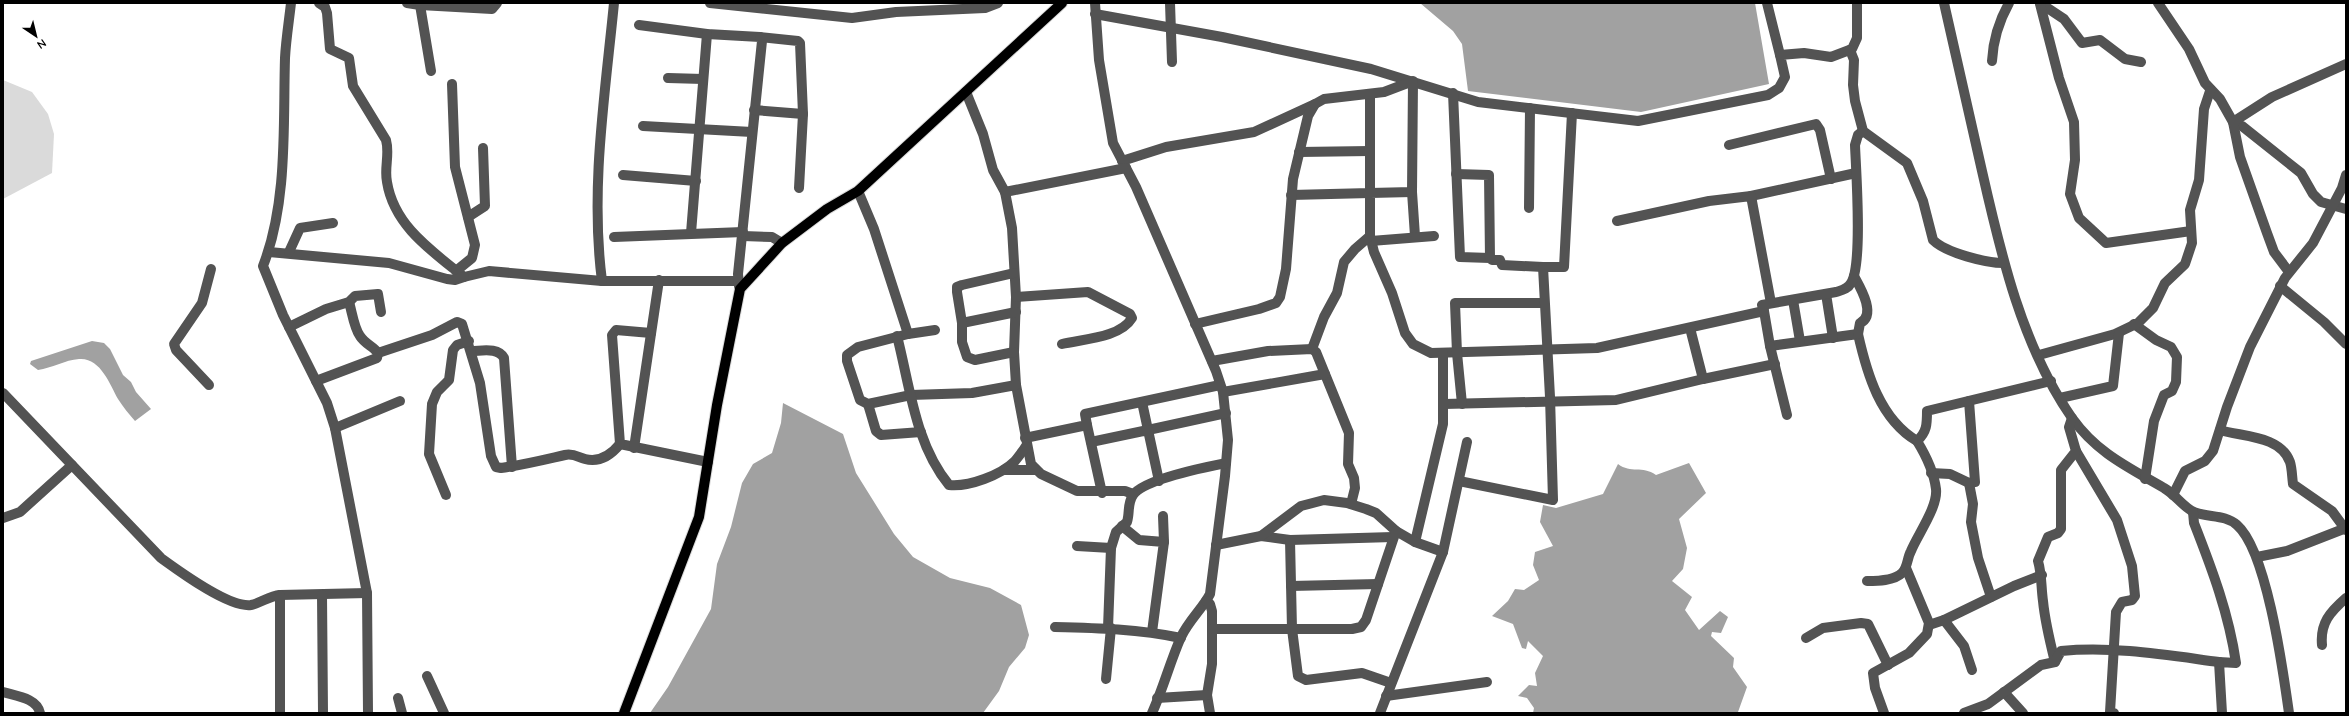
<svg xmlns="http://www.w3.org/2000/svg" width="2349" height="716" font-family="Quicksand,sans-serif">
	<rect width="100%" height="100%" fill="#fff"/>
	<polygon fill="#dadada" points="3,80 32,92 48,114 54,134 52,173 3,199"/>
	<g fill="#a1a1a1">
		<polygon points="1420,3 1755,3 1769,84 1641,112 1468,91 1462,44 1453,31"/>
		<path d="M92 341 104 343 110 349 123 375 131 382 136 392 151 409 135 421C129 414 123 407 118 399 110 384 100 357 79 359 65 360 52 368 38 370L30 364 31 361Z"/>
		<polygon points="783,403 843,434 856,473 894,534 913,557 950,578 990,588 1021,605 1029,635 1025,648 1009,667 999,691 983,713 650,713 668,687 711,609 717,564 731,527 742,483 753,464 772,453 781,423"/>
		<path d="M1689 463 1706 493 1679 519 1687 548 1683 569 1672 581 1692 597 1685 610 1699 630 1720 611 1728 617 1721 633 1712 632 1711 636 1734 658 1733 667 1747 687 1738 712 1533 713 1534 708 1527 698 1518 696 1529 685 1537 686 1535 673 1543 656 1528 641 1526 649 1522 648 1513 624 1492 616 1508 601 1515 589 1524 590 1539 580 1533 565 1535 552 1553 546 1540 522 1543 505 1556 508 1603 494 1618 464C1631 474 1642 465 1656 475Z"/>
	</g>
	<g fill="none" stroke-linecap="round" stroke-linejoin="round">
		<g stroke="#dbdbdb" stroke-width="12">
			<polyline id="major" points="624,713 699,517 717,405 740,289 782,243 827,209 858,191 1062,3"/>
		</g>
		<g stroke="#535353" stroke-width="10">
			<path d="M291 3C289 21 286 39 285 58 283 124 288 202 263 266L283 315 327 403 335 428 367 593 368 713"/>
			<path d="M319 3 325 7 327 13 330 49 349 58 353 86 386 140C390 154 384 168 387 182 394 226 432 251 464 277L489 271 602 281H738"/>
			<polyline points="407,3 420,5 431,71"/>
			<polyline points="710,3 852,18 896,12 985,8 998,3"/>
			<path d="M1095 3 1099 60 1113 143 1136 187 1216 371 1223 392 1228 440 1225 476 1210 594C1203 608 1189 620 1181 637 1170 662 1163 689 1152 713"/>
			<polyline points="1170,3 1172,62"/>
			<polyline points="1767,3 1780,55"/>
			<path d="M1944 3C1957 59 1969 115 1982 171 2001 255 2022 346 2072 418 2097 453 2128 467 2164 488 2175 494 2183 507 2194 512 2208 518 2225 514 2237 525 2267 551 2283 671 2289 713"/>
			<polyline points="2040,3 2064,19 2082,43 2100,40 2125,59 2141,62"/>
			<polyline points="2158,3 2189,49 2205,83 2220,99 2233,122 2242,126 2301,173 2313,194 2321,202 2346,209"/>
			<polyline points="2040,4 2059,78 2074,122 2075,160 2070,194 2079,218 2106,243 2191,231"/>
			<polyline points="420,5 492,9 497,3"/>
			<polyline points="1095,14 1222,37 1371,69 1478,102 1638,121 1768,95 1779,88 1785,77 1780,55 1804,53 1831,57 1852,49 1857,38 1857,3"/>
			<polyline points="639,25 707,34 760,37 762,41 738,274 739,286"/>
			<polyline points="760,37 798,41 800,43 803,114 799,188"/>
			<path d="M1850 50 1854 60 1853 85 1855 101 1863 131 1907 163 1923 201 1933 240C1946 253 1986 263 2004 263"/>
			<path d="M1992 61C1993 41 1999 21 2009 3"/>
			<polyline points="668,78 703,79"/>
			<polyline points="452,84 455,167 475,245 472,258 456,271"/>
			<polyline points="966,92 983,134 993,170 1005,192"/>
			<polyline points="1453,93 1460,257 1490,258 1492,260 1500,260 1502,265 1543,267"/>
			<polyline points="754,110 803,114"/>
			<polyline points="643,126 752,132"/>
			<polyline points="1729,145 1816,124 1820,130 1831,179"/>
			<polyline points="1299,152 1370,151"/>
			<polyline points="1122,161 1166,147 1254,132 1315,104"/>
			<polyline points="1126,168 1005,192 1012,228 1016,297 1014,352 1016,385 1031,464 1041,474 1077,491 1125,491 1133,494"/>
			<polyline points="1456,174 1489,175 1490,258"/>
			<polyline points="623,175 696,181"/>
			<polyline points="858,191 874,229 908,334 935,330"/>
			<polyline points="1412,192 1415,236"/>
			<polyline points="1291,195 1370,193 1370,95"/>
			<polyline points="1751,196 1856,173"/>
			<polyline points="1529,208 1530,108"/>
			<polyline points="468,217 485,206 483,148"/>
			<polyline points="1617,221 1709,201 1751,196 1771,303"/>
			<polyline points="691,233 707,34"/>
			<polyline points="743,236 772,237 782,243"/>
			<path d="M1370 236 1374 252 1392 293 1405 333 1413 344 1431 353 1597 348 1764 311 1770 346 1858 334C1867 374 1880 419 1917 441"/>
			<polyline points="614,237 743,232"/>
			<polyline points="1371,241 1434,236"/>
			<polyline points="269,252 389,263 447,279 455,280 464,277"/>
			<polyline points="289,252 300,228 333,223"/>
			<polyline points="2289,272 2274,252 2267,233 2240,157 2233,122 2272,97 2346,64"/>
			<path d="M1854 276C1860 287 1877 315 1860 323L1858 334"/>
			<path d="M602 281C590 189 605 95 614 3"/>
			<polyline points="2280,286 2324,322 2346,344"/>
			<polyline points="1826,294 1833,338"/>
			<path d="M1016 297 1088 292 1130 314 1132 318C1120 338 1083 339 1062 344"/>
			<polyline points="1793,300 1800,341"/>
			<path d="M1764 311 1762 305 1836 292C1842 290 1848 289 1851 283 1863 265 1856 171 1855 145L1858 135 1863 131"/>
			<polyline points="962,323 1016,312"/>
			<polyline points="1195,324 1259,309 1276,303 1280,297 1286,269 1293,179 1308,116 1315,104 1324,99 1384,92 1413,81 1412,192 1370,193 1370,236 1355,249 1344,262 1337,293 1324,317 1312,349"/>
			<polyline points="2134,324 2156,340 2171,347 2177,357 2176,382 2172,391 2164,395 2154,421 2145,479"/>
			<polyline points="289,327 326,309 349,302 355,296 378,294 381,312"/>
			<polyline points="1690,328 1703,379"/>
			<polyline points="651,333 616,330 612,335 620,444 708,462"/>
			<polyline points="908,334 858,347 847,355 847,361 860,400 868,404 911,395 972,393 1016,385"/>
			<path d="M897 336C910 386 915 444 949 485 969 487 1001 475 1015 461 1019 456 1023 451 1026 446"/>
			<polyline points="1770,346 1787,415"/>
			<path d="M471 351C482 351 498 347 504 358L512 467"/>
			<polyline points="1014,352 975,360 967,357 962,342 962,323 957,292 957,287 962,285 1014,273"/>
			<path d="M378 353 432 335 457 322 462 324 480 383 491 456 496 467 501 468C523 465 543 460 565 455 573 453 578 457 585 459 600 463 611 455 620 444"/>
			<polyline points="2039,355 2115,334 2138,323 2153,308 2165,283 2185,264 2192,243 2190,210 2199,180 2204,109 2210,91"/>
			<polyline points="1212,361 1268,351 1312,349 1316,352 1349,433 1348,464 1354,478 1355,488 1351,504"/>
			<path d="M316 381 377 358 378 353C373 346 365 344 360 336 354 328 352 312 349 302"/>
			<polyline points="209,385 176,350 174,344 202,303 211,269"/>
			<polyline points="1223,392 1325,374"/>
			<path d="M3 393 161 558C179 571 229 608 251 605 261 603 269 596 280 595L367 593"/>
			<polyline points="2060,398 2113,386 2119,333"/>
			<polyline points="1969,401 1975,482 1969,483 1973,504 1971,522 1978,558 1991,597"/>
			<polyline points="1142,402 1148,430 1226,413"/>
			<polyline points="868,404 876,431 881,435 921,432"/>
			<polyline points="1444,404 1616,400 1703,379 1775,364"/>
			<polyline points="1462,404 1457,353 1455,303 1544,303"/>
			<polyline points="1087,425 1102,493"/>
			<polyline points="335,428 400,401"/>
			<path d="M2220 430C2242 437 2280 435 2290 462 2292 468 2292 477 2293 484L2332 511 2346 530"/>
			<polyline points="1025,438 1087,425 1085,414 1220,385"/>
			<polyline points="1091,442 1148,430 1159,481"/>
			<polyline points="634,448 659,280"/>
			<polyline points="2076,451 2117,520 2132,566 2135,596 2132,600 2122,602 2116,612 2110,712 2114,713"/>
			<polyline points="1004,470 1035,470"/>
			<polyline points="1931,473 1950,474 1969,483"/>
			<polyline points="1459,481 1553,500 1550,397 1543,267 1564,267 1572,113"/>
			<polyline points="446,495 429,454 432,404 437,392 449,380 453,350 457,345 469,341"/>
			<polyline points="2173,495 2185,471 2205,461 2213,451 2227,407 2250,347 2285,278 2313,243 2342,188 2346,175"/>
			<path d="M2193 512 2194 523C2212 569 2229 614 2236 663L2219 662 2222 713"/>
			<polyline points="1163,516 1164,542"/>
			<polyline points="3,518 20,512 72,465"/>
			<polyline points="1122,526 1139,540 1164,542 1152,632"/>
			<polyline points="1261,536 1290,540 1393,537"/>
			<polyline points="1290,540 1292,629 1298,676 1306,680 1362,673 1391,683"/>
			<polyline points="1415,542 1443,424 1443,353"/>
			<polyline points="1216,545 1261,536 1301,506 1324,500 1347,503 1366,509 1376,513 1396,531 1415,542 1443,552"/>
			<polyline points="1077,546 1111,548"/>
			<polyline points="2257,557 2287,551 2346,528"/>
			<path d="M1867 581C1877 581 1894 581 1902 573 1908 567 1907 558 1911 551 1918 534 1938 507 1936 489 1934 473 1925 454 1917 441 1927 432 1927 424 1927 411L2051 381"/>
			<polyline points="1291,586 1378,584"/>
			<polyline points="280,595 280,713"/>
			<polyline points="322,595 323,713"/>
			<polyline points="1206,601 1210,604 1212,611 1212,664 1207,695 1210,713"/>
			<polyline points="1944,620 2014,586 2042,575"/>
			<polyline points="1929,625 1944,620 1964,646 1972,670"/>
			<path d="M1055 627C1097 628 1139 629 1181 638"/>
			<path d="M1108 628 1111 548 1116 532 1127 522C1130 513 1127 504 1133 495 1144 479 1206 467 1226 463"/>
			<polyline points="1212,629 1352,629 1361,627 1366,620 1396,531"/>
			<polyline points="1806,638 1823,628 1861,623 1868,624 1888,665"/>
			<path d="M2322 645C2320 623 2330 612 2346 598"/>
			<path d="M2055 662C2050 642 2045 622 2043 601 2041 587 2042 575 2038 561L2048 537 2058 533 2061 529V470L2076 451 2069 427 2072 418"/>
			<polyline points="427,676 444,713"/>
			<polyline points="1106,679 1111,628"/>
			<path d="M3 692C16 696 37 698 40 713"/>
			<polyline points="2004,692 2023,713"/>
			<polyline points="1386,696 1487,682"/>
			<polyline points="398,698 402,713"/>
			<polyline points="1157,698 1207,695"/>
			<polyline points="1380,713 1443,552 1467,442"/>
			<polyline points="1884,713 1875,688 1873,673 1909,653 1927,634 1929,623 1906,568"/>
			<path d="M1964 713 1988 704 2041 665 2055 662 2061 651C2114 646 2166 655 2219 662"/>
		</g>
		<use href="#major" stroke="#000" stroke-width="10"/>
	</g>
	<rect width="2349" height="716" fill="none" stroke="#000000" stroke-width="8"/>
	<g transform="translate(36 36) rotate(145)" stroke="#ffffff" stroke-width="3" paint-order="stroke">
	<path d="M0-3L7 15L0 10L-7 15Z" fill="#000000"/>
	<text y="-6" font-size="11" font-weight="bold" text-anchor="middle" fill="#000000">N</text>
	</g>
</svg>
